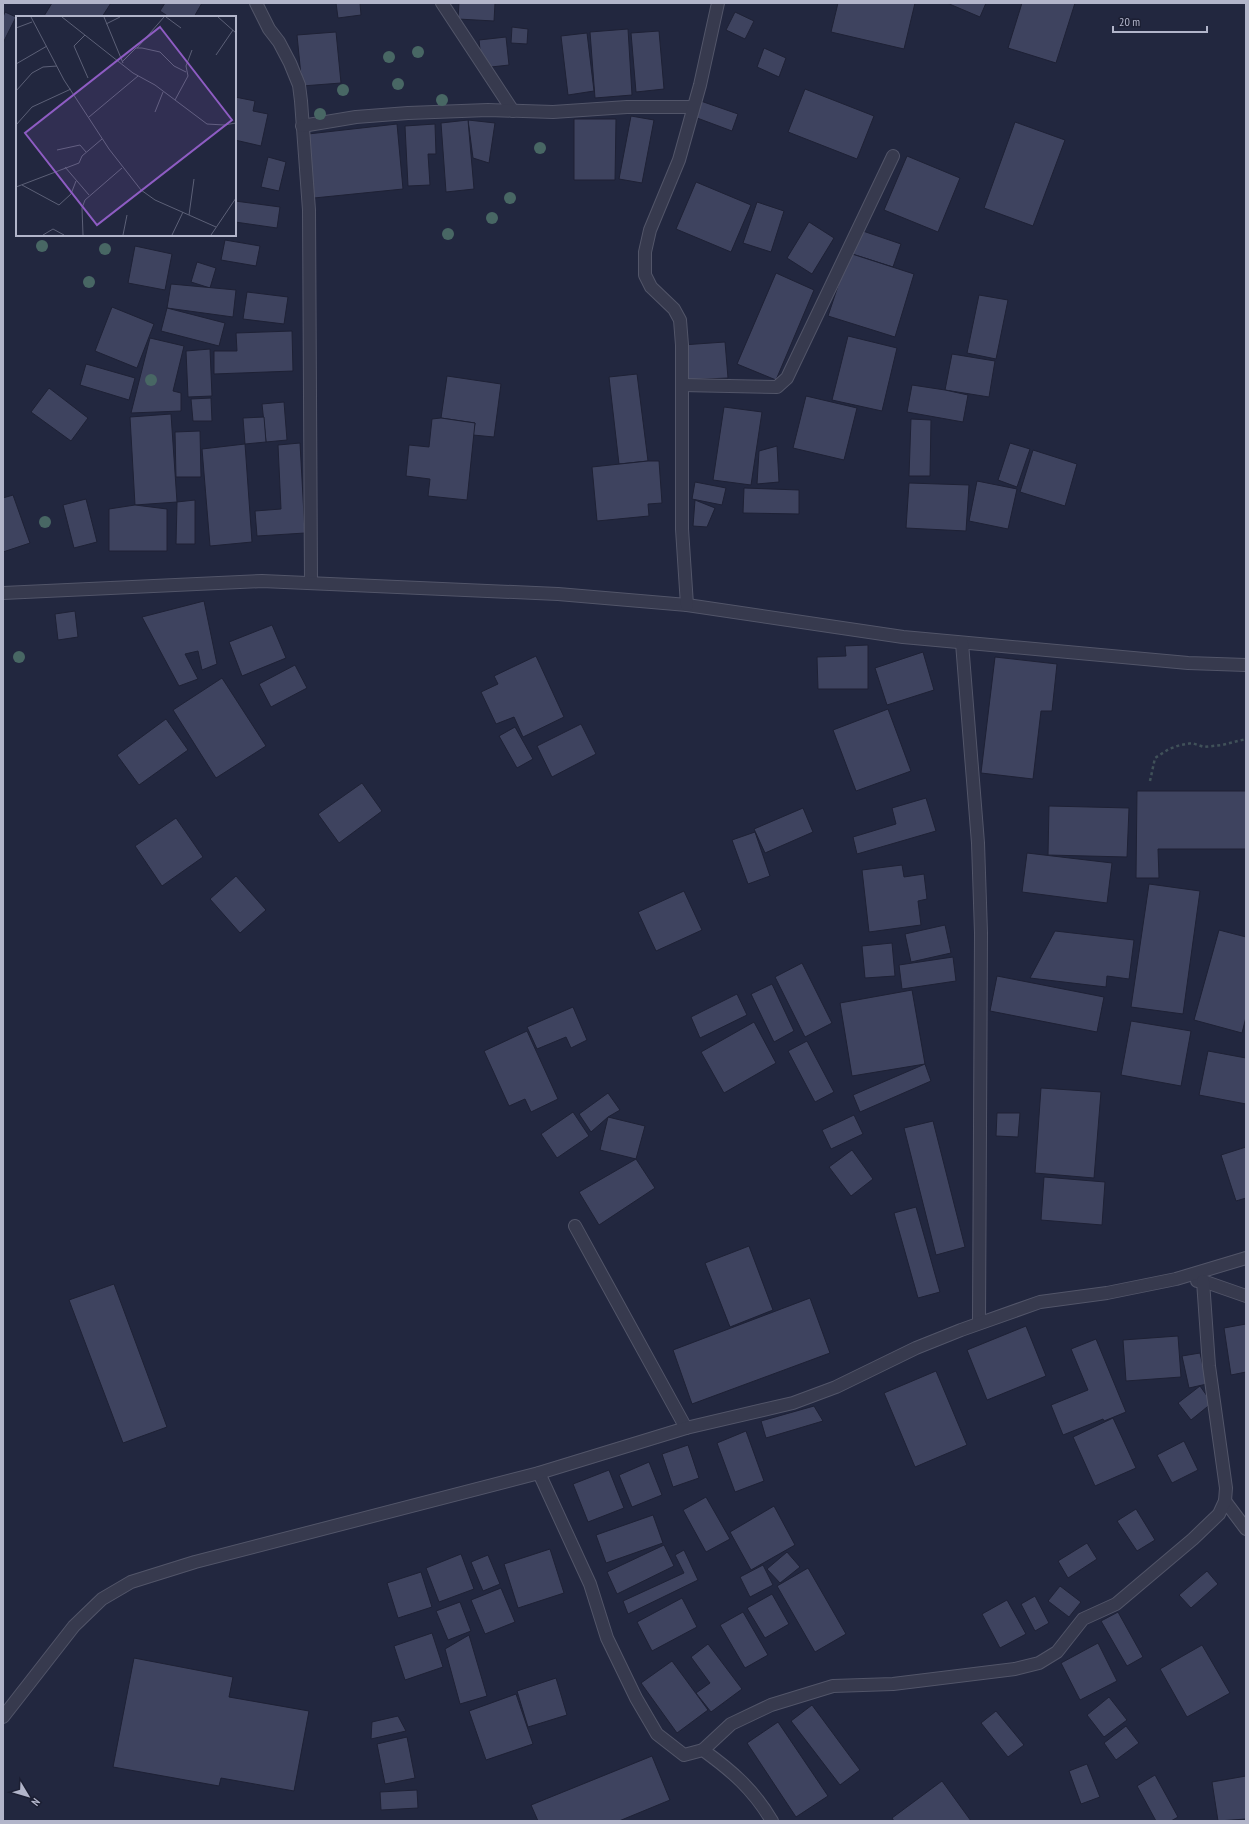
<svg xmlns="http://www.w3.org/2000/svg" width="1249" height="1824" font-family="'PT Sans Narrow',sans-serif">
	<rect width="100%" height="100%" fill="#22273f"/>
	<g fill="#3e435f" stroke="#1e2135">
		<polygon points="52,3 111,3 102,17 46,17 44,16"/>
		<polygon points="165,3 202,3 194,17 169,17 160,11"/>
		<polygon points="336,3 360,3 361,15 338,18"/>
		<polygon points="459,3 495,3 494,21 458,19"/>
		<polygon points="838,3 915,3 904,49 831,32"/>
		<polygon points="947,3 986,3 980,17"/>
		<polygon points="1022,3 1075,3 1056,63 1008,48"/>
		<polygon points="5,12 16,17 3,43 3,17"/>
		<polygon points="735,12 754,21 745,39 726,30"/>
		<polygon points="512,27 528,29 527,44 511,43"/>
		<polygon points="628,29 632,95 595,98 590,32"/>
		<polygon points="659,31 664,89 636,92 631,33"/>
		<polygon points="336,32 341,83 302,86 297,35"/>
		<polygon points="587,33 594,91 568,95 561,36"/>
		<polygon points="506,37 509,65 482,68 479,40"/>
		<polygon points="764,48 786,58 779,77 757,67"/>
		<polygon points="805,89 874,116 857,159 788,132"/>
		<polygon points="235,97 255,101 253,111 268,114 261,146 235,140"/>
		<polygon points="695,99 738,114 732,131 689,115"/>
		<polygon points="631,116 654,120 642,183 619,179"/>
		<polygon points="574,119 616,119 615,180 574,180"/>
		<polygon points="468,120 495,123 489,163 473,158"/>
		<polygon points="468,120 474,189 446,192 441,123"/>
		<polygon points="1015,122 1065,140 1033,226 984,208"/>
		<polygon points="397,124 403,189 314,198 308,134"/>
		<polygon points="435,124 436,154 428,154 430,185 408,186 405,126"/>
		<polygon points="907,156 960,178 938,232 884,210"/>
		<polygon points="268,157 286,162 279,191 261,187"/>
		<polygon points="696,182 751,205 731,252 676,229"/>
		<polygon points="235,201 280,207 277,228 235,222"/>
		<polygon points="757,202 784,211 771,252 743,243"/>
		<polygon points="809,222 834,238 812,274 787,258"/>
		<polygon points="857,229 901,244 893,267 849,253"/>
		<polygon points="225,240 260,246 256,266 221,260"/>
		<polygon points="135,246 172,254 165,290 128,283"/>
		<polygon points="849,253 914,274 895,337 828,316"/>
		<polygon points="197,262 216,268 210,288 191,282"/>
		<polygon points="776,273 814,290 776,380 737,364"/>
		<polygon points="171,284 236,290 233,317 167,308"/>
		<polygon points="247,292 288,297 284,324 243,319"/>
		<polygon points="979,295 1008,300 996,359 967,353"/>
		<polygon points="112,307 154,324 137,368 95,351"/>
		<polygon points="167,308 225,323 219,346 161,331"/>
		<polygon points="292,331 293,371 214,374 214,351 237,351 236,333"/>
		<polygon points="848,336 897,348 882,411 832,400"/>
		<polygon points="150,338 184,346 173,391 181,393 181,411 131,413"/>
		<polygon points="725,342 728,378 684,380 682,345"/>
		<polygon points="210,349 212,396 188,397 186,351"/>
		<polygon points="952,354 995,361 989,397 945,390"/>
		<polygon points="86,364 135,378 129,400 80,385"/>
		<polygon points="637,374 648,461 619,464 609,377"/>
		<polygon points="447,376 501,384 494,437 473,435 475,423 441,418"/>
		<polygon points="912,385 945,390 968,395 963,422 907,412"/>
		<polygon points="49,388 88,418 71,441 31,412"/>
		<polygon points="806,396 857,408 844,460 793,448"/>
		<polygon points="211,398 212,421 193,421 191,399"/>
		<polygon points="284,402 287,440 266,442 262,404"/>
		<polygon points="724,407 762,412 751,485 713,480"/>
		<polygon points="171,414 177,502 135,505 130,417"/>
		<polygon points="264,417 266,442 245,444 243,418"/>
		<polygon points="441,418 475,423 467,500 428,496 430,479 406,476 409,445 429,447 432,419"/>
		<polygon points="911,419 931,420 930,476 909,476"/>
		<polygon points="200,431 201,477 176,477 175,432"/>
		<polygon points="300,443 305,533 257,536 255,511 281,509 278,445"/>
		<polygon points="1010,443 1030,449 1017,487 998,480"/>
		<polygon points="245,444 252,542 210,546 202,449"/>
		<polygon points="777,446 779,482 757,484 759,451"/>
		<polygon points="1033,450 1077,464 1065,506 1020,492"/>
		<polygon points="648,461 659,461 662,503 648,504 649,516 597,521 592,467"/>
		<polygon points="977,481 1017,489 1008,529 969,521"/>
		<polygon points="695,482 726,488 722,505 692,499"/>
		<polygon points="909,483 969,485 966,531 906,528"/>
		<polygon points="744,488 799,490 799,514 743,513"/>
		<polygon points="13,495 30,543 3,552 3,498"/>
		<polygon points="86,499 97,542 74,548 63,505"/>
		<polygon points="195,500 195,544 176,544 177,502"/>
		<polygon points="695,500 715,508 707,527 693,526"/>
		<polygon points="135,505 167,509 167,551 109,551 109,509"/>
		<polygon points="204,601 217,664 202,670 198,651 185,654 198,679 179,686 142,617"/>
		<polygon points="75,611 78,637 58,640 55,614"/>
		<polygon points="272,625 286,658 242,676 229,642"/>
		<polygon points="868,645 868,689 818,689 817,657 846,656 845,646"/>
		<polygon points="923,652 934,690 887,705 875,668"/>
		<polygon points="536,656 564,717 523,737 514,717 496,724 481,692 498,684 494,676"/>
		<polygon points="995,657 1057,664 1052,711 1041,711 1033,779 981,773"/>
		<polygon points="295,665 307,688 271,707 259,684"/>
		<polygon points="222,678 266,746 216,778 173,710"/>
		<polygon points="888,709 911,771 856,791 833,730"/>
		<polygon points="166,719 188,750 139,785 117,755"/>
		<polygon points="581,724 596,754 552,777 537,746"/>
		<polygon points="515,727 533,759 517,768 499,736"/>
		<polygon points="362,783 382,811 339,843 318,814"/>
		<polygon points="1137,791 1246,791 1246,849 1158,849 1159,878 1136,878"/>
		<polygon points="926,798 936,831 857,854 853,837 896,824 892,808"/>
		<polygon points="1049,806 1129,808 1127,857 1048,855"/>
		<polygon points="803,808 813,832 765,853 754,829"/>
		<polygon points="176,818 203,857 162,886 135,846"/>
		<polygon points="755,832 770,876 748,884 732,840"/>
		<polygon points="1027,853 1112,863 1107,903 1022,892"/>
		<polygon points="902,865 904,877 924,874 927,899 918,901 921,925 869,932 862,870"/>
		<polygon points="236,876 266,910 240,933 210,899"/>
		<polygon points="1149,884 1200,891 1183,1014 1131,1007"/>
		<polygon points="684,891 702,930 656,951 638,912"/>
		<polygon points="945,925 951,953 911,962 905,934"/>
		<polygon points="1219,930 1246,937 1246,1017 1242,1033 1194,1020"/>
		<polygon points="1055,931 1134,940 1129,979 1107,976 1106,987 1030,978"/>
		<polygon points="892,943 895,976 865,978 862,946"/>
		<polygon points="953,957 956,981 902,989 899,965"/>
		<polygon points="802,963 832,1023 805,1037 775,977"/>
		<polygon points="997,976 1104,997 1097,1032 990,1011"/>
		<polygon points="772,984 794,1031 774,1042 751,994"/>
		<polygon points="912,990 925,1064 852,1076 840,1003"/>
		<polygon points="737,994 747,1015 700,1038 691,1017"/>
		<polygon points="573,1007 587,1040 571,1048 566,1037 537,1049 527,1027"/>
		<polygon points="1131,1021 1191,1031 1181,1086 1121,1075"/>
		<polygon points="754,1022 776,1063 724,1093 701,1052"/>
		<polygon points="527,1031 558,1099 531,1112 525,1099 509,1106 484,1051"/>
		<polygon points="807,1041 834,1092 815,1102 788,1051"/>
		<polygon points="1208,1051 1246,1058 1246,1104 1199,1095"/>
		<polygon points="925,1064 931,1081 860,1112 853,1095"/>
		<polygon points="1041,1088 1101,1092 1094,1178 1035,1173"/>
		<polygon points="608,1093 620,1110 608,1117 591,1132 579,1114"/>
		<polygon points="573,1112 589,1136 557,1158 541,1134"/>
		<polygon points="997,1113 1020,1113 1018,1137 996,1136"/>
		<polygon points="854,1115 863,1134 831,1149 822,1130"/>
		<polygon points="608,1117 645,1126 636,1159 600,1150"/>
		<polygon points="933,1121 965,1247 936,1255 904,1128"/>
		<polygon points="1246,1147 1246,1198 1236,1201 1221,1155"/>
		<polygon points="852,1150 873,1179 851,1196 829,1167"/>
		<polygon points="636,1159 655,1188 599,1225 579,1192"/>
		<polygon points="1044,1177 1105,1182 1102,1225 1041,1220"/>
		<polygon points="916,1207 940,1292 918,1298 894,1213"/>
		<polygon points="749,1246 773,1310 730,1327 705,1263"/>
		<polygon points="114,1284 167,1427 123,1443 69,1300"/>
		<polygon points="810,1298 830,1353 692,1404 673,1350"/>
		<polygon points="1246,1324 1246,1372 1231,1375 1224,1328"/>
		<polygon points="1026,1326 1046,1376 987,1400 967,1350"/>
		<polygon points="1178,1336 1181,1377 1126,1381 1123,1340"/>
		<polygon points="1096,1339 1126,1412 1104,1421 1103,1419 1063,1435 1051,1405 1088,1390 1071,1349"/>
		<polygon points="1200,1353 1207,1384 1189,1388 1182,1356"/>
		<polygon points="936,1371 967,1445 915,1467 884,1393"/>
		<polygon points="1200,1386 1212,1403 1191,1420 1178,1403"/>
		<polygon points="814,1406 823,1421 766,1438 761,1421"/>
		<polygon points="1113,1418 1136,1468 1095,1486 1073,1437"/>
		<polygon points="746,1431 764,1481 735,1492 717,1443"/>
		<polygon points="1184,1441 1198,1470 1172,1483 1157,1455"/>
		<polygon points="688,1445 699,1478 673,1487 662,1454"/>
		<polygon points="649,1462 662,1495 632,1507 619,1475"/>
		<polygon points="609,1470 624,1508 588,1522 573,1484"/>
		<polygon points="706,1497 730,1539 706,1552 683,1510"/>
		<polygon points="774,1506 795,1545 751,1570 730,1532"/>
		<polygon points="1136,1509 1155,1540 1137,1551 1117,1521"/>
		<polygon points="653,1515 663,1543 606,1563 596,1535"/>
		<polygon points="1087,1543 1097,1559 1068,1578 1058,1561"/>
		<polygon points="664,1545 674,1566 617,1594 607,1572"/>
		<polygon points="550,1549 564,1593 518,1608 504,1564"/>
		<polygon points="684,1550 698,1580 628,1614 623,1601 684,1573 675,1555"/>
		<polygon points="787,1552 800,1567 780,1583 767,1569"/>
		<polygon points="461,1554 474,1589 439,1602 426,1568"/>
		<polygon points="488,1555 500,1584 483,1591 471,1562"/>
		<polygon points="763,1565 773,1585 750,1597 740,1577"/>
		<polygon points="808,1568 846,1634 815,1652 777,1586"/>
		<polygon points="1207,1571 1218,1584 1191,1608 1179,1595"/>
		<polygon points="421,1572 432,1607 398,1618 387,1583"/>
		<polygon points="1060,1586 1081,1602 1069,1617 1048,1601"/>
		<polygon points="501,1588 515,1622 485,1634 471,1600"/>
		<polygon points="772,1594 789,1624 765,1638 747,1608"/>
		<polygon points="1035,1596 1049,1623 1035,1631 1021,1604"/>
		<polygon points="682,1598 697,1627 652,1651 637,1622"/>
		<polygon points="1007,1600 1026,1634 1000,1648 982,1614"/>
		<polygon points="460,1602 471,1631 448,1640 436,1611"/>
		<polygon points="743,1612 768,1655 745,1668 720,1625"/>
		<polygon points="1118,1612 1143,1657 1127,1666 1101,1621"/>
		<polygon points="432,1633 443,1667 405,1680 394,1646"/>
		<polygon points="469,1635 487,1696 460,1704 445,1649"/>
		<polygon points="1098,1643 1117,1681 1080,1700 1061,1663"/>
		<polygon points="708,1644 742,1689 711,1712 696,1693 710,1683 691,1657"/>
		<polygon points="1202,1645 1230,1693 1187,1717 1160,1669"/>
		<polygon points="134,1658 233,1677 229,1697 309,1711 294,1791 221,1778 219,1786 113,1767"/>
		<polygon points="672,1661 708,1710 677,1733 641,1683"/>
		<polygon points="556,1678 567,1715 528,1727 517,1691"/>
		<polygon points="516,1694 533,1744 486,1760 469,1711"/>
		<polygon points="1109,1697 1127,1720 1104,1737 1087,1715"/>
		<polygon points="812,1705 860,1770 840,1785 791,1721"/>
		<polygon points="996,1711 1024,1745 1008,1757 981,1723"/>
		<polygon points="398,1716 406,1731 371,1739 372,1722"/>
		<polygon points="778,1722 828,1796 796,1817 747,1743"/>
		<polygon points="1126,1726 1139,1743 1116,1760 1104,1743"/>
		<polygon points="407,1737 415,1778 385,1784 377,1744"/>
		<polygon points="652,1756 670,1800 619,1821 538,1821 531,1805"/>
		<polygon points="1087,1764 1100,1797 1081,1804 1069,1771"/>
		<polygon points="1155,1775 1178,1817 1171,1821 1156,1821 1137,1786"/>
		<polygon points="1246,1776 1246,1819 1218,1821 1212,1782"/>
		<polygon points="942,1781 971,1821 894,1821 892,1818"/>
		<polygon points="417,1790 418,1808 381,1810 380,1792"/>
	</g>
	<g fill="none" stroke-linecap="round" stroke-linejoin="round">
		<g stroke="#525569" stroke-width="14">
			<g id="minor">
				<polyline points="256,3 269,29 279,42 290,63 299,85 301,101 309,210 311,582"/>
				<polyline points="442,3 513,111"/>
				<polyline points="302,126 356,117 408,113 488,110 553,112 627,107 693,107"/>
				<polyline points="682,385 777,387 787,378 893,156"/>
				<polyline points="3,593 262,581 558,594 687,605 903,637 1188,663 1246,665"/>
				<polyline points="687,605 682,529 682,345 680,320 674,309 651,287 645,275 645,252 650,230 679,160 700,85 718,3"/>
				<polyline points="962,643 978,843 981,933 979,1323"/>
				<polyline points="575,1226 686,1428"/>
				<polyline points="1197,1281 1203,1281 1246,1296"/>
				<path d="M539 1473 590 1584 607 1638 636 1698 657 1734 684 1755 703 1750C732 1771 753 1789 772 1821"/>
				<polyline points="1225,1501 1246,1529"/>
				<polyline points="3,1717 74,1626 102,1599 131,1582 195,1562 539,1473 686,1428 793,1403 836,1387 916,1348 961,1330 1040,1302 1107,1293 1176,1279 1246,1258"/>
				<polyline points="703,1750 731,1724 771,1705 833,1686 893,1684 1015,1669 1039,1663 1057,1652 1083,1619 1116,1604 1193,1539 1219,1514 1225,1501 1226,1488 1209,1366 1203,1281"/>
			</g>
		</g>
		<polyline stroke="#405159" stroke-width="2.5" stroke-dasharray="3 3" stroke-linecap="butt" points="1150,781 1155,758 1169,749 1180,745 1192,743 1204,747 1222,745 1246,739"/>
		<use href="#minor" stroke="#373a4e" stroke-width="12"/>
	</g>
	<g fill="#486764">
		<circle cx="418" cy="52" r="6"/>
		<circle cx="389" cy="57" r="6"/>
		<circle cx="398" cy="84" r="6"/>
		<circle cx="343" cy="90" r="6"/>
		<circle cx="442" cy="100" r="6"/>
		<circle cx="320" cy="114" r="6"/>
		<circle cx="540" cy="148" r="6"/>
		<circle cx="510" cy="198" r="6"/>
		<circle cx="492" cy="218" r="6"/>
		<circle cx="448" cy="234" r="6"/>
		<circle cx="42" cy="246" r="6"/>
		<circle cx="105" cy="249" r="6"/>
		<circle cx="89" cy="282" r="6"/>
		<circle cx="151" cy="380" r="6"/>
		<circle cx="45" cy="522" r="6"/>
		<circle cx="19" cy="657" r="6"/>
	</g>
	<g transform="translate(16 16)">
		<rect width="220" height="220" fill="#22273f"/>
		<path fill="none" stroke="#5c6077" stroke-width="1" d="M15 1 48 64 93 133 125 174 139 184 200 211M46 1 117 57 139 69 191 108 208 109 220 107M88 1 107 47M150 1 165 12M202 1 220 17M90 8 104 1M0 12 16 6M69 19 58 30 72 62M121 32 148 1M200 39 217 14M106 46 120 32H126L144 36 158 50 170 56M0 48 31 30M0 75 16 57 27 51 41 50M159 84 172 60 170 50 176 34M139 96 147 76M73 101 122 60M0 109 16 91 55 73M41 134 64 129 70 136M49 151 73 179M6 169 43 189 55 178 60 165M0 171 63 147 66 140 86 123M173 199 178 163M27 219 37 213 48 219M67 219 66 192 69 184 106 152M107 219 111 199M156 219 167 196M195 219 220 182"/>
		<path fill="#8e5cc3" fill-opacity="0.15" stroke="#8e5cc3" stroke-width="2" d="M144 11 216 104 81 209 9 117Z"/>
		<rect width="220" height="220" fill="none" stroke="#b2b5ca" stroke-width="2"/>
	</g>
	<rect width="1249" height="1824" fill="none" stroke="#b2b5ca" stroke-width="8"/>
	<g transform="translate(28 1796) rotate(128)" stroke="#1c1f33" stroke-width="3" paint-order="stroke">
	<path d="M0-3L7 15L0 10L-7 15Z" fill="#b2b5ca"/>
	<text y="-6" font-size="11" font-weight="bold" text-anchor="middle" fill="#b2b5ca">N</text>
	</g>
	<path d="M1113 26v6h94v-6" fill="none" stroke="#b2b5ca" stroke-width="2"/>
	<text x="1119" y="26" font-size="12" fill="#b2b5ca" stroke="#1c1f33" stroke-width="3" paint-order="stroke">20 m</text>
</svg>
